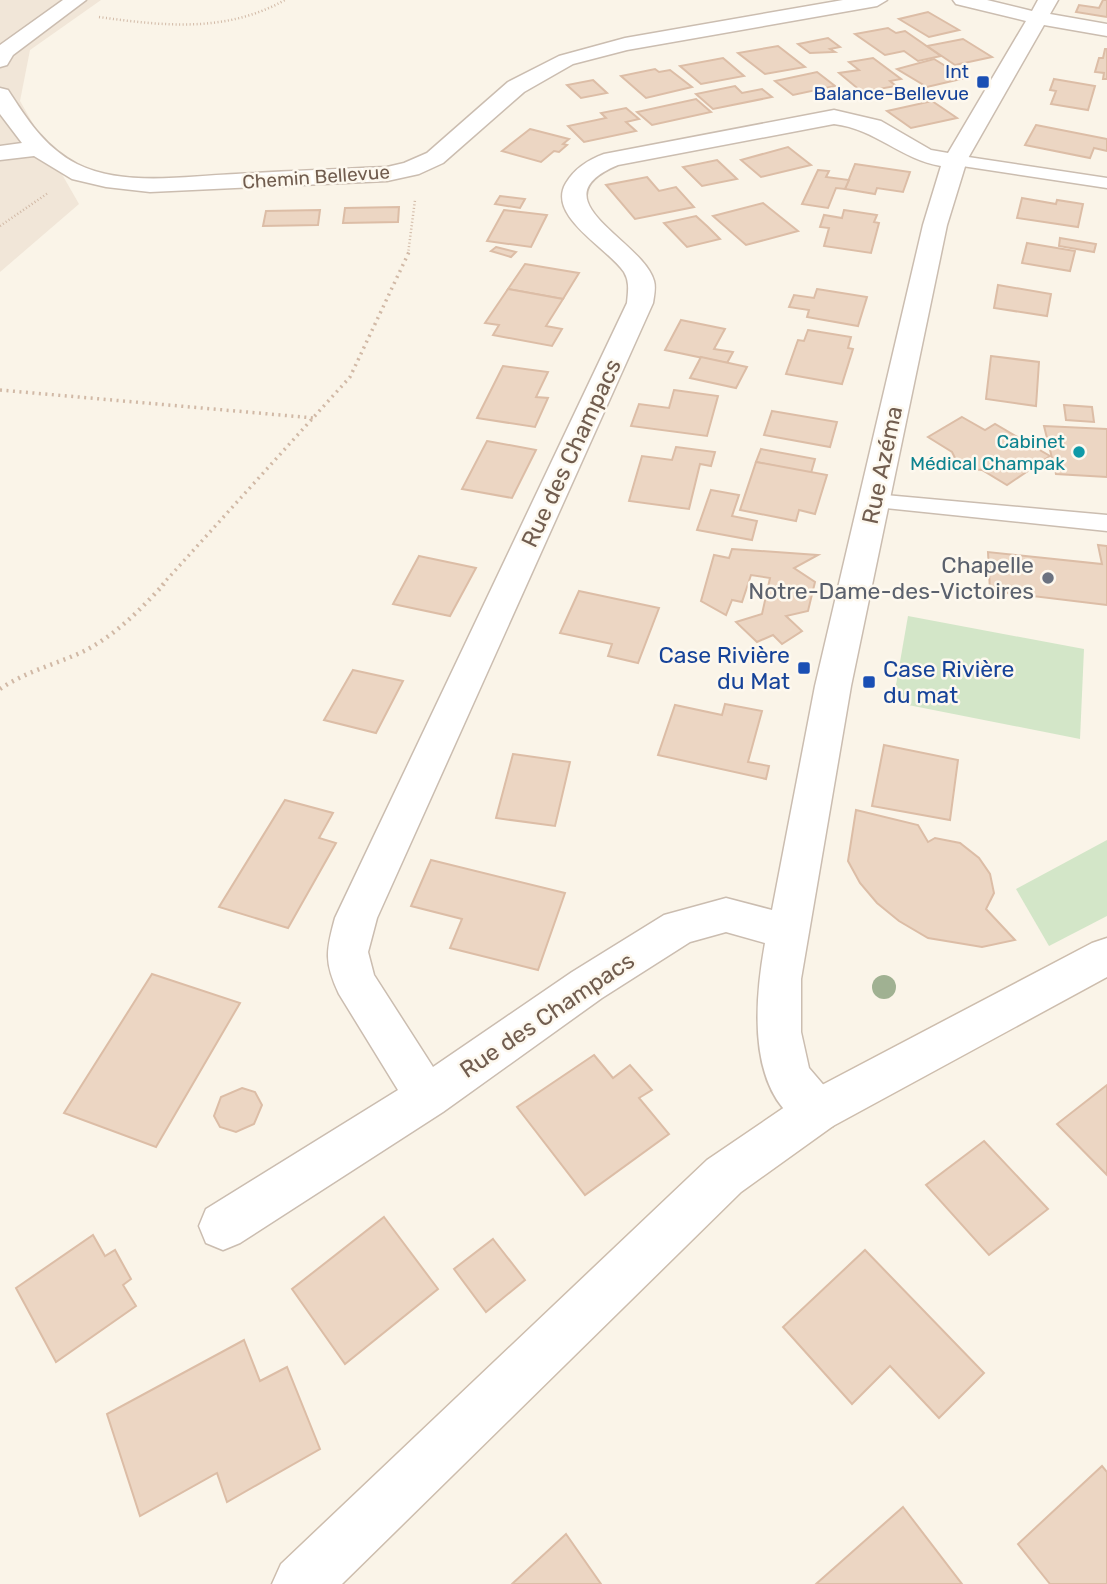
<svg xmlns="http://www.w3.org/2000/svg" width="1107" height="1584" font-family="Rubik,sans-serif">
	<rect width="100%" height="100%" fill="#faf4e8"/>
	<polygon fill="#f1e6d8" points="0,0 101,0 30,50 20,101 79,204 0,272"/>
	<g fill="#d3e6c8">
		<polygon points="908,616 1084,649 1080,739 893,702"/>
		<polygon points="1107,840 1107,916 1049,946 1016,889"/>
	</g>
	<g fill="#ecd6c3" stroke="#dcbda6" stroke-width="2">
		<polygon points="1103,0 1107,0 1107,17 1076,12 1079,5 1099,8"/>
		<polygon points="928,12 959,30 929,37 899,19"/>
		<polygon points="888,28 896,33 905,31 941,56 918,61 904,51 885,55 855,34"/>
		<polygon points="828,38 840,47 830,49 835,52 810,53 798,44"/>
		<polygon points="963,39 992,57 955,65 927,46"/>
		<polygon points="778,46 805,67 765,74 738,53"/>
		<polygon points="1105,49 1107,49 1107,79 1103,79 1104,73 1095,72 1099,58 1103,58"/>
		<polygon points="723,58 744,76 701,84 680,66"/>
		<polygon points="873,58 901,79 890,81 896,86 862,92 839,73 859,70 849,62"/>
		<polygon points="934,59 965,78 927,87 897,69"/>
		<polygon points="655,69 659,72 670,70 692,87 646,98 621,76"/>
		<polygon points="817,72 835,86 793,95 775,81"/>
		<polygon points="1054,79 1095,86 1088,110 1051,104 1056,91 1050,90"/>
		<polygon points="593,80 607,93 581,98 567,85"/>
		<polygon points="735,86 742,93 762,89 772,97 713,109 696,94"/>
		<polygon points="696,99 711,112 652,125 637,112"/>
		<polygon points="932,101 957,118 911,128 887,111"/>
		<polygon points="626,108 639,119 626,122 636,131 584,142 568,126 606,118 601,113"/>
		<polygon points="1036,125 1107,139 1107,151 1094,148 1090,158 1025,145"/>
		<polygon points="530,129 569,139 563,144 567,145 559,152 554,151 541,162 502,151"/>
		<polygon points="788,147 811,165 761,177 741,160"/>
		<polygon points="717,160 737,179 702,186 683,167"/>
		<polygon points="855,164 910,172 903,192 877,188 875,194 845,189"/>
		<polygon points="818,170 829,171 826,177 849,180 845,189 836,188 828,208 802,204"/>
		<polygon points="647,177 659,191 676,187 694,207 635,219 606,185"/>
		<polygon points="500,196 525,199 520,208 495,204"/>
		<polygon points="1022,198 1056,204 1057,200 1083,204 1078,227 1017,218"/>
		<polygon points="763,203 798,231 746,245 713,216"/>
		<polygon points="399,207 398,222 343,223 345,208"/>
		<polygon points="320,210 318,225 263,226 266,211"/>
		<polygon points="504,210 547,215 531,247 487,241"/>
		<polygon points="844,210 877,215 874,222 879,223 871,253 824,246 829,228 820,227 824,215 842,218"/>
		<polygon points="696,216 708,227 720,239 687,247 664,223"/>
		<polygon points="1060,238 1096,244 1094,252 1059,246"/>
		<polygon points="1027,243 1075,251 1070,271 1022,263"/>
		<polygon points="496,247 516,252 511,257 491,251"/>
		<polygon points="525,264 579,273 563,299 508,289"/>
		<polygon points="998,285 1051,294 1047,316 994,308"/>
		<polygon points="508,289 563,299 546,326 562,329 552,346 493,335 499,325 485,323"/>
		<polygon points="817,289 867,297 858,326 807,317 809,310 789,307 794,295 814,298"/>
		<polygon points="681,320 725,329 714,349 733,352 727,363 665,350"/>
		<polygon points="808,330 851,337 848,348 853,349 842,384 786,374 798,340 804,341"/>
		<polygon points="991,356 1039,362 1036,406 986,399"/>
		<polygon points="701,357 747,367 736,388 690,378"/>
		<polygon points="503,366 548,372 536,397 548,398 535,427 477,418"/>
		<polygon points="674,390 718,396 707,436 631,426 639,404 669,408"/>
		<polygon points="1064,405 1092,407 1094,422 1066,420"/>
		<polygon points="772,411 837,422 830,447 764,435"/>
		<polygon points="962,417 985,430 995,424 1050,456 1007,485 982,470 960,468 952,452 928,437"/>
		<polygon points="1044,426 1107,429 1107,477 1056,474"/>
		<polygon points="487,441 536,450 512,498 462,489"/>
		<polygon points="676,447 715,452 711,466 700,464 689,509 629,501 642,456 672,460"/>
		<polygon points="761,449 815,459 811,473 756,462"/>
		<polygon points="756,462 827,475 815,514 799,510 796,521 740,510"/>
		<polygon points="711,490 739,495 732,516 757,521 752,540 697,530"/>
		<polygon points="1098,545 1107,546 1107,605 990,591 988,552 1102,564"/>
		<polygon points="732,549 818,555 794,568 815,582 808,611 786,616 802,631 782,644 773,635 757,642 736,622 762,614 770,578 751,575 742,602 732,600 726,615 701,601 714,555 729,558"/>
		<polygon points="419,556 476,568 450,616 393,604"/>
		<polygon points="579,591 659,608 638,663 608,656 612,644 560,633"/>
		<polygon points="353,670 403,681 376,733 324,720"/>
		<polygon points="725,704 762,711 748,762 769,766 766,779 658,755 675,705 722,715"/>
		<polygon points="884,745 958,760 950,820 872,806"/>
		<polygon points="513,754 570,762 555,826 496,818"/>
		<polygon points="285,800 333,813 319,838 336,843 288,928 219,907"/>
		<polygon points="856,810 918,825 928,842 935,838 960,843 979,858 990,874 994,893 986,909 1015,940 982,947 928,938 899,921 877,903 860,883 848,861"/>
		<polygon points="431,860 565,893 538,970 450,948 462,919 411,906"/>
		<polygon points="152,974 240,1003 156,1147 64,1113"/>
		<polygon points="594,1055 613,1078 630,1065 652,1090 639,1098 669,1134 585,1195 517,1107"/>
		<polygon points="1107,1085 1107,1175 1057,1124"/>
		<polygon points="242,1088 255,1092 262,1105 254,1124 236,1132 220,1127 214,1116 221,1097"/>
		<polygon points="984,1141 1048,1209 989,1255 926,1185"/>
		<polygon points="384,1217 438,1289 345,1364 292,1289"/>
		<polygon points="93,1235 105,1256 115,1250 131,1279 123,1285 136,1306 56,1362 16,1288"/>
		<polygon points="493,1239 525,1280 486,1312 454,1269"/>
		<polygon points="865,1250 984,1373 939,1418 890,1366 852,1404 783,1327"/>
		<polygon points="244,1340 260,1381 287,1367 320,1449 227,1502 217,1473 140,1516 107,1414"/>
		<polygon points="1102,1466 1107,1472 1107,1584 1050,1584 1018,1544"/>
		<polygon points="903,1507 962,1584 816,1584"/>
		<polygon points="566,1534 601,1584 512,1584"/>
	</g>
	<g fill="none" stroke-linecap="round" stroke-linejoin="round">
		<g stroke="#cbbdb0" stroke-width="3">
			<g id="lane">
				<polygon points="955,155 1107,178 1107,188 949,164 946,160 949,156"/>
				<polygon points="874,494 1107,515 1107,531 866,506 863,501 866,496"/>
			</g>
		</g>
		<g stroke="#cbbdb0" stroke-width="3">
			<g id="street">
				<polygon points="63,0 86,0 13,55 7,65 0,67 0,45"/>
				<path d="M843 0H887L877 6 627 50 573 64 524 92 443 163 419 174 387 181 150 192 106 187 72 179 34 156 0 160V146L22 143 0 114V88L8 90C27 119 44 147 77 164 123 187 186 176 236 174 287 171 337 169 387 167L404 163 427 153 508 82 559 56 625 38Z"/>
				<path d="M953 0H987L1032 11 1038 0H1058L1050 14 1107 24V36L1044 25 967 160 947 225 851 686 801 979V1032L809 1068 833 1096 840 1111 833 1126 817 1132C745 1105 754 1004 765 943L726 932 690 942 602 998 443 1112 240 1243 223 1250 206 1243 199 1226 206 1209 398 1090 339 994C324 962 326 951 335 918L627 303C628 292 630 282 624 272 608 248 546 216 566 183 575 168 588 160 604 154L834 110 881 121 931 150 948 153 1026 21 956 4ZM834 124C876 129 900 159 941 166L923 225 815 686 772 910 726 898 664 915 572 972 433 1067 374 975 368 952 377 918 653 303C654 296 656 288 654 281 643 240 534 200 618 165Z"/>
			</g>
		</g>
		<g stroke="#cdbdad" stroke-width="3">
			<polygon id="secondary" points="1107,938 1107,977 833,1126 741,1192 342,1584 272,1584 281,1564 707,1160 801,1096 1092,943"/>
		</g>
		<g stroke="#d1b9a6" stroke-width="2.5" stroke-dasharray="1 2.5" stroke-linecap="butt">
			<path d="M99 17C164 26 226 33 285 0"/>
			<polyline points="0,226 48,193"/>
			<polyline points="408,254 415,200"/>
		</g>
		<g stroke="#d1b9a6" stroke-width="3.5" stroke-dasharray="2 4.5" stroke-linecap="butt">
			<polyline points="0,390 314,418"/>
			<polyline points="162,585 350,377 409,252"/>
		</g>
		<path stroke="#d1b9a6" stroke-width="4.5" stroke-dasharray="2 5" stroke-linecap="butt" d="M0 689C25 672 53 665 80 653 114 637 139 611 164 584"/>
		<use href="#lane" fill="#fff" fill-rule="evenodd"/>
		<use href="#street" fill="#fff" fill-rule="evenodd"/>
		<use href="#secondary" fill="#fff" fill-rule="evenodd"/>
	</g>
	<circle fill="#a0b192" cx="884" cy="987" r="12"/>
	<g fill="#1a4fb4" stroke="#fdf8ee" stroke-width="2.5">
		<rect x="976" y="75" width="14" height="14" rx="3.5"/>
		<rect x="797" y="661" width="14" height="14" rx="3.5"/>
		<rect x="862" y="675" width="14" height="14" rx="3.5"/>
	</g>
	<circle fill="#0f9aa8" stroke="#fdf8ee" stroke-width="2.5" cx="1079" cy="452" r="7"/>
	<circle fill="#6b7280" stroke="#fdf8ee" stroke-width="2.5" cx="1048" cy="578" r="7"/>
	<g text-anchor="middle" dominant-baseline="central" stroke-width="5" stroke-linejoin="round" paint-order="stroke">
		<g font-size="19" fill="#164399" stroke="#fdf8ee" text-anchor="end">
			<text x="969" y="71">Int<tspan x="969" dy="22">Balance-Bellevue</tspan></text>
		</g>
		<g font-size="19" fill="#715d4f" stroke="#fdf8ee">
			<text transform="translate(316 177) rotate(-4)">Chemin Bellevue</text>
		</g>
		<g font-size="19" fill="#0d838f" stroke="#fdf8ee" text-anchor="end">
			<text x="1065" y="441">Cabinet<tspan x="1065" dy="22">Médical Champak</tspan></text>
		</g>
		<g font-size="23" fill="#715d4f" stroke="#fdf8ee">
			<text transform="translate(571 453) rotate(-65)">Rue des Champacs</text>
			<text transform="translate(882 465) rotate(-78)">Rue Azéma</text>
			<text transform="translate(547 1015) rotate(-34)">Rue des Champacs</text>
		</g>
		<g font-size="23" fill="#5b616d" stroke="#fdf8ee" text-anchor="end">
			<text x="1034" y="565">Chapelle<tspan x="1034" dy="26">Notre-Dame-des-Victoires</tspan></text>
		</g>
		<g font-size="23" fill="#164399" stroke="#fdf8ee" text-anchor="end">
			<text x="790" y="655">Case Rivière<tspan x="790" dy="26">du Mat</tspan></text>
			<text x="883" y="669" text-anchor="start">Case Rivière<tspan x="883" dy="26">du mat</tspan></text>
		</g>
	</g>
</svg>
